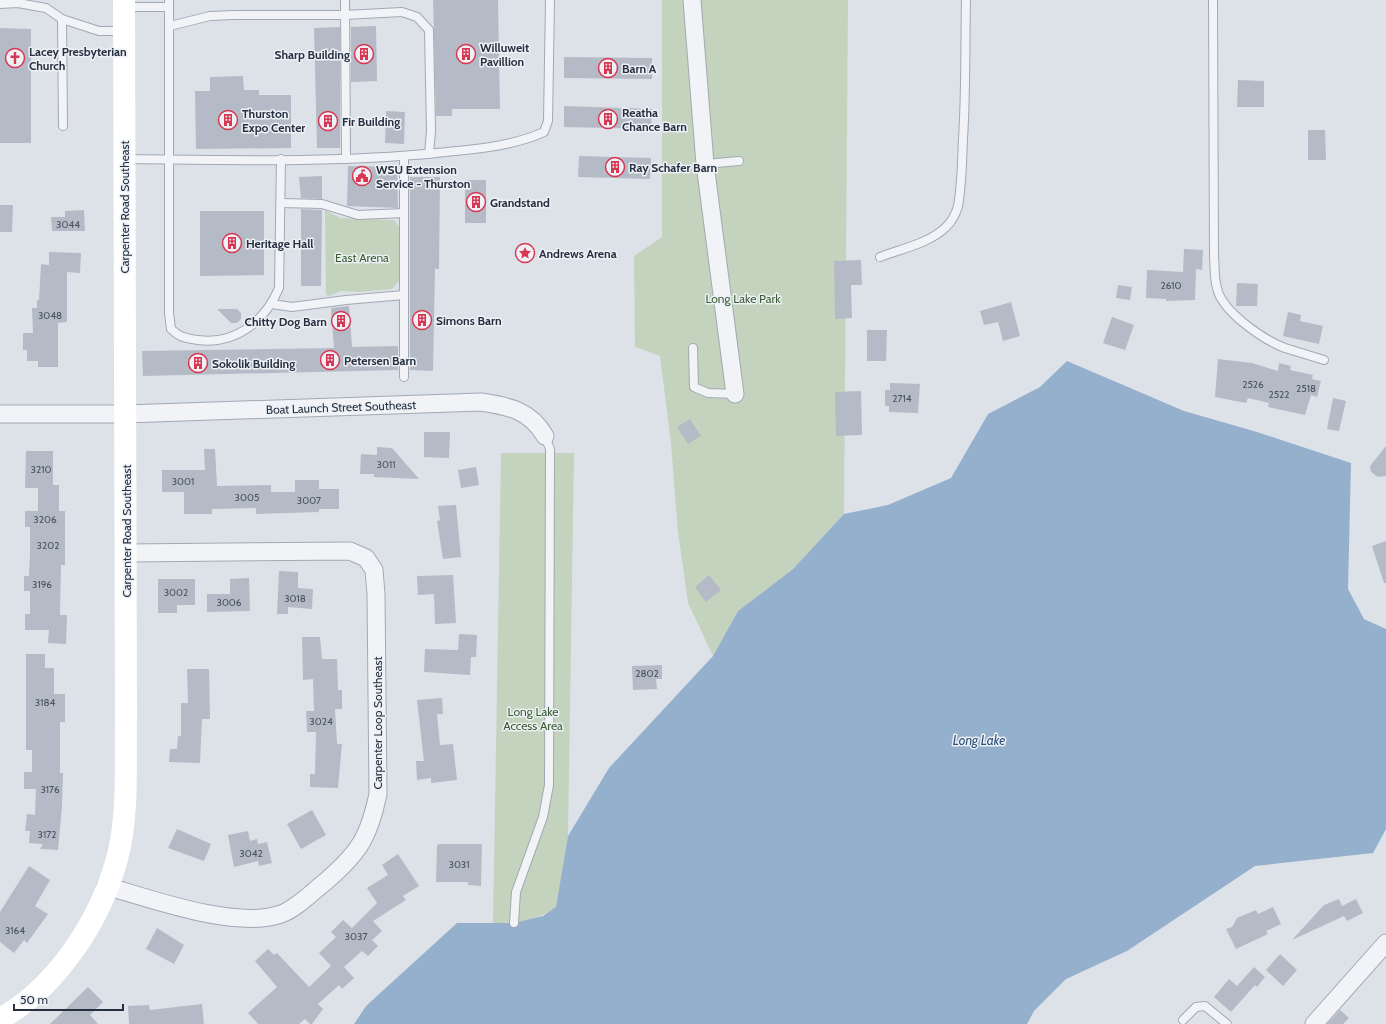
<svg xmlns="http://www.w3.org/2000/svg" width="1386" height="1024" font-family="Cabin,sans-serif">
	<rect width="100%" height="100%" fill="#dde2e9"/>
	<g fill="#c4d3be">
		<polygon points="662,0 848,0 844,514 793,569 738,611 713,656 688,603 678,532 671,443 660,356 635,347 634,256 662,237"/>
		<polygon points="325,210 340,218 394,220 400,228 399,281 392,289 359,292 341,291 329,296 326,295"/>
		<path d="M501 453H574L568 836 557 907C536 921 518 923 493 923Z"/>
	</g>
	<polygon fill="#95b0cc" points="1067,361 1184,411 1257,432 1351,463 1348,589 1364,619 1386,629 1386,829 1373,853 1255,866 1127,951 1066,979 1034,1011 1027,1024 354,1024 366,1006 457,923 514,923 543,916 556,907 568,836 609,768 713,656 738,611 793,569 844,514 888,505 951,478 988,414 1040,387"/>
	<g fill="#b4bbc6">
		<polygon points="433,0 498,0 500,109 452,109 452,116 436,116"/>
		<polygon points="376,26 377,81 351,82 351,27"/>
		<polygon points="340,27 340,148 317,148 314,28"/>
		<polygon points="0,28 31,29 31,143 0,143"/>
		<polygon points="564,57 652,58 652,79 564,78"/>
		<polygon points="243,76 244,90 259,90 259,95 291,95 291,148 196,149 195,91 210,91 210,77"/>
		<polygon points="1238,80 1264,81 1264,107 1237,107"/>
		<polygon points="564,106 652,109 651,129 564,127"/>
		<polygon points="386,111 405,112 404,144 385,143"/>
		<polygon points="1308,130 1325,130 1326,160 1308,160"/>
		<polygon points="579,156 651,158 650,179 578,177"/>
		<polygon points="348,166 397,167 398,208 347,206"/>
		<polygon points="322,176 322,199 301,198 299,177"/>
		<polygon points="410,177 440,177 439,269 435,269 433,371 410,370"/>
		<rect x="465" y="180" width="21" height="43"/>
		<polygon points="0,205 13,205 12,232 0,232"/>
		<polygon points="301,209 322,210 321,286 301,286"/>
		<polygon points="84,210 85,231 52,231 51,217 65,217 65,211"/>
		<polygon points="200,211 264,211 264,275 200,276"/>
		<polygon points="1184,249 1203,250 1202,270 1196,269 1195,300 1166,301 1166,299 1146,298 1147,270 1183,272"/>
		<polygon points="49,252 81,253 80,273 67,272 67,322 58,323 58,367 38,367 38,361 27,361 27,350 23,350 23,333 33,333 32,308 37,308 37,300 39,300 41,264 49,265"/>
		<polygon points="861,260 862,285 851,285 852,318 835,319 834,261"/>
		<polygon points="1237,283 1258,284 1257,306 1236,306"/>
		<polygon points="1118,285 1132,287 1130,300 1116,298"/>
		<polygon points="1011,302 1020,336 1003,341 998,322 984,325 980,311"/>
		<polygon points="349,306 352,347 398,346 398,370 143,376 142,351 334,348 331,308"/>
		<polygon points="217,309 237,309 241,313 241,319 237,323 231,323"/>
		<polygon points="1288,312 1301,315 1300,321 1323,326 1319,344 1283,336"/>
		<polygon points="1112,317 1134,325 1125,350 1103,343"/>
		<polygon points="867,330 887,330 886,361 867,361"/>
		<polygon points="1218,359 1252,363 1278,371 1279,363 1291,366 1290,370 1313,375 1312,379 1321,381 1317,397 1311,395 1305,415 1268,407 1269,403 1248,398 1246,403 1215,397"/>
		<polygon points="890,383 920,384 918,413 889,412 889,406 885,406 885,390 890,390"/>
		<polygon points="861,391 862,435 836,436 835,392"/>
		<polygon points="1333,398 1346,401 1339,431 1327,429"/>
		<polygon points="690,419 701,436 688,444 677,427"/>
		<polygon points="424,432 450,432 449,458 424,457"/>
		<polygon points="1386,446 1386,476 1378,477 1371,472 1370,466"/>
		<polygon points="377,447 392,448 419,479 374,477 374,474 360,474 361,454 377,455"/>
		<polygon points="204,449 215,449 217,486 271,485 271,492 295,492 295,480 319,480 319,489 339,489 339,509 319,509 319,512 256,514 256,508 212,509 212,514 184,514 184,492 162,492 162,470 205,470"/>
		<polygon points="26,451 53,451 53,485 59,485 59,511 65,511 65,565 61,565 60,615 67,615 66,644 48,643 49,630 25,630 25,614 30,614 30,591 24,591 24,576 29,576 30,555 30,527 25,527 25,511 38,511 38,488 25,488"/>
		<polygon points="476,467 479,485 461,488 458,470"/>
		<polygon points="456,505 461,557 443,559 437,521 440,520 438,506"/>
		<polygon points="1386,541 1386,583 1384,583 1372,546"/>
		<polygon points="279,571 298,572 298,588 313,589 312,609 288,607 288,614 277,614"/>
		<polygon points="453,575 456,623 435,624 434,594 418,595 417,576"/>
		<polygon points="709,575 721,590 706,602 695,587"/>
		<polygon points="249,578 250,611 207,612 207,594 230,594 230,579"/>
		<polygon points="158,579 195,579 195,605 177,605 177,613 158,613"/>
		<polygon points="459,634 477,635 476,657 471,657 470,675 424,672 425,649 458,650"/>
		<polygon points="302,637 320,637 322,659 337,659 338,690 342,690 342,709 335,709 337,744 342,744 338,788 310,787 310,774 315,774 316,732 307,732 306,711 314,711 313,679 303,680"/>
		<polygon points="26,654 45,654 45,668 54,668 54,694 65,694 65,722 60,722 60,773 63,773 62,806 58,850 40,849 43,844 29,843 30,831 25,831 27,814 35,815 36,789 24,789 24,772 32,772 32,750 26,750"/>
		<polygon points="662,665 662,679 656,679 657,689 633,690 632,666"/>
		<polygon points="187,669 209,669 210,719 202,719 200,763 169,762 170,749 177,749 178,736 181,736 181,703 188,703"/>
		<polygon points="442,698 443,714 437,714 440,745 453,744 457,780 431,783 431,778 417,780 416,761 424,761 417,700"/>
		<polygon points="312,810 326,835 301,849 287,824"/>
		<polygon points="177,829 211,844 204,861 168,848"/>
		<polygon points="248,831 250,841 257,839 258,844 267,842 272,863 259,866 258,861 234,867 228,835"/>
		<polygon points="439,844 482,844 481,886 468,885 468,882 436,882 437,845"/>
		<polygon points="398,854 419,886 403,896 406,900 373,921 382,931 372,940 378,946 368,956 362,951 344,967 354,978 342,989 339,985 318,1004 323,1009 312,1024 310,1024 305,1019 299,1024 258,1024 248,1013 277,987 255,961 268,949 274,955 277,953 309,987 331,966 319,953 336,937 331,932 343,920 352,928 377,903 367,888 388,875 382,865"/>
		<polygon points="29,866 50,880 35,906 48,914 27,943 24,940 14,953 0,942 0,912"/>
		<polygon points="1339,899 1342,906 1356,899 1363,913 1347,921 1344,916 1292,940 1324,905"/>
		<polygon points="1273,907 1281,924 1266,931 1268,934 1236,949 1226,929 1232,927 1237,918 1256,910 1258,914"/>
		<polygon points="157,928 184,945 174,964 146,949"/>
		<polygon points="1280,954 1297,970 1283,986 1266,970"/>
		<polygon points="1254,967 1265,977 1257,987 1255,985 1231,1012 1214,997 1229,979 1237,986"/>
		<polygon points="88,987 103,1002 90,1015 98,1024 50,1024"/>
		<polygon points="202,1004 204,1024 129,1024 128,1006 149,1005 150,1010"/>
		<polygon points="1340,1010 1349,1018 1343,1024 1327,1024"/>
	</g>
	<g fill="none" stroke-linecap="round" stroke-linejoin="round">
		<g stroke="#a2a9b3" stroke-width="10">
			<g id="lane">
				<path d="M169 0V313L171 329C181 338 185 338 198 340 236 345 265 321 279 288L281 159"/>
				<polyline points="345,0 346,159"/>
				<path d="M1213 0 1214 257C1215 267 1214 278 1217 288 1222 312 1264 340 1285 348 1298 352 1311 356 1324 360"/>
				<polyline points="0,4 18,3 46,8 62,19 63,126"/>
				<polyline points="124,7 169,7"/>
				<polyline points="62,19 99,31 123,31"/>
				<polyline points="170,26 210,16 234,15 344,15 402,12 417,17 429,30 431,131 429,154"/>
				<polyline points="404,156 404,377"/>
				<path d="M126 159C229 160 334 163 437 153 473 149 511 147 544 132L548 121 550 0"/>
				<polyline points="705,164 739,161"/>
				<polyline points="281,203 322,204 358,215 404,213"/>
				<path d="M880 257C901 249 930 243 946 227 952 221 956 214 958 206 962 184 962 161 963 139 966 93 965 46 966 0"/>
				<polyline points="272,304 292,307 346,300 404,295"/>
				<polyline points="693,348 694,387 708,393 735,394"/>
				<polyline points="514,923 516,892 543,817 549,785 550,449 545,436"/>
				<polyline points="1183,1020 1196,1007 1205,1006 1227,1024"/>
			</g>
		</g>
		<g stroke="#a2a9b3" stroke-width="19">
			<g id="street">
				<polyline points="692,0 705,164 735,394"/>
				<path d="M0 414H125L481 402C508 406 530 410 545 436"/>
				<path d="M106 886C151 899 237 930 281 914 297 908 311 893 325 882 359 853 369 837 378 794L376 594 374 570 366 558 350 551 126 553"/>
				<polyline points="1314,1024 1386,943"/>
			</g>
		</g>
		<use href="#lane" stroke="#f1f3f7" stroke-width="8"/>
		<use href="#street" stroke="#f1f3f7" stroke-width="17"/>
		<path stroke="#fff" stroke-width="22" d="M0 1019C57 987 100 921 117 859 129 814 125 763 126 717L124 0"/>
	</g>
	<defs>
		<g id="building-ring" transform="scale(1)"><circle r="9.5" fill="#edf1f6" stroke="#d93751" stroke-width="1.5"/><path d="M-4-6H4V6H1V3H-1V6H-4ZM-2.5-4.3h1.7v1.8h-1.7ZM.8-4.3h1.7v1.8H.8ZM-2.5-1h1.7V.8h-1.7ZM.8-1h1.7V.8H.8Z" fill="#d93751"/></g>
		<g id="church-ring" transform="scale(1)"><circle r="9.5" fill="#edf1f6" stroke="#d93751" stroke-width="1.5"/><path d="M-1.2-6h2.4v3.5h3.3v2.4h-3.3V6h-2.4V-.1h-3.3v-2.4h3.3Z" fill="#d93751"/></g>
		<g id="civic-ring" transform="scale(1)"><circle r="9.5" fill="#edf1f6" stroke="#d93751" stroke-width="1.5"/><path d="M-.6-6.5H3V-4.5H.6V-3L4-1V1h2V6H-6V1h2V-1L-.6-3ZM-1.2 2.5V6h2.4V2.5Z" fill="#d93751"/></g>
		<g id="sight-ring" transform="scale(1)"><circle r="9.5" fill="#edf1f6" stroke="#d93751" stroke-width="1.5"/><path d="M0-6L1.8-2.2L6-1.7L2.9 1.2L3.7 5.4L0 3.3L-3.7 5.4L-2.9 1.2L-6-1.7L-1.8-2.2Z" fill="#d93751"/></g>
	</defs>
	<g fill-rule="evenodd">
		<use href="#building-ring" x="364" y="54"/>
		<use href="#building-ring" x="466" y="54"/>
		<use href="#church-ring" x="15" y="58"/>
		<use href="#building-ring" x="608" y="68"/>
		<use href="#building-ring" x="608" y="119"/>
		<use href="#building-ring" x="228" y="120"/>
		<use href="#building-ring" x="328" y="121"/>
		<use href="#building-ring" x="615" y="167"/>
		<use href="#civic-ring" x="362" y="176"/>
		<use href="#building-ring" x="476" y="202"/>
		<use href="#building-ring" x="232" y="243"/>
		<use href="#sight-ring" x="525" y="253"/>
		<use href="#building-ring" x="422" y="320"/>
		<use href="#building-ring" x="341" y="321"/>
		<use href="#building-ring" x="330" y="360"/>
		<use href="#building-ring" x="198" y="363"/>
	</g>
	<g text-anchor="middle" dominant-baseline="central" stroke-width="3" stroke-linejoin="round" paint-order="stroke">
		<g font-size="10" fill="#495362">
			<text x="68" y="224">3044</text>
			<text x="1171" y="285">2610</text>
			<text x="50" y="315">3048</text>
			<text x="1253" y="384">2526</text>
			<text x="1306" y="388">2518</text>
			<text x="1279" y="394">2522</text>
			<text x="902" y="398">2714</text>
			<text x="386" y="464">3011</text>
			<text x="41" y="469">3210</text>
			<text x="183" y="481">3001</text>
			<text x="247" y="497">3005</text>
			<text x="309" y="500">3007</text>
			<text x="45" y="519">3206</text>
			<text x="48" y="545">3202</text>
			<text x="42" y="584">3196</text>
			<text x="176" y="592">3002</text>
			<text x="295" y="598">3018</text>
			<text x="229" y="602">3006</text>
			<text x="647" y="673">2802</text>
			<text x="45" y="702">3184</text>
			<text x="321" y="721">3024</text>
			<text x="50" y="789">3176</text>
			<text x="47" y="834">3172</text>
			<text x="251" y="853">3042</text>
			<text x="459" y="864">3031</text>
			<text x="15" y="930">3164</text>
			<text x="356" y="936">3037</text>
		</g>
		<g font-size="12" font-weight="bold" fill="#253041" stroke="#edf1f6" text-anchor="start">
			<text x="480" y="47">Willuweit<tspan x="480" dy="14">Pavillion</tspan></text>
			<text x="29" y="51">Lacey Presbyterian<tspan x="29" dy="14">Church</tspan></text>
			<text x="350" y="54" text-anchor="end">Sharp Building</text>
			<text x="622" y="68">Barn A</text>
			<text x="622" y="112">Reatha<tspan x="622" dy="14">Chance Barn</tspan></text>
			<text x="242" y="113">Thurston<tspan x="242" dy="14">Expo Center</tspan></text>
			<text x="342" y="121">Fir Building</text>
			<text x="629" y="167">Ray Schafer Barn</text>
			<text x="376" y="169">WSU Extension<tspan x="376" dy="14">Service - Thurston</tspan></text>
			<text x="490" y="202">Grandstand</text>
			<text x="246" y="243">Heritage Hall</text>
			<text x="539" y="253">Andrews Arena</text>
			<text x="436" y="320">Simons Barn</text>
			<text x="327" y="321" text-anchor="end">Chitty Dog Barn</text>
			<text x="344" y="360">Petersen Barn</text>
			<text x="212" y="363">Sokolik Building</text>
		</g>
		<g font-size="12" fill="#253041" stroke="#edf1f6">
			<text transform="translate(124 207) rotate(-90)">Carpenter Road Southeast</text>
			<text transform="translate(341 407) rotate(-2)">Boat Launch Street Southeast</text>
			<text transform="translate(126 531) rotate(-90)">Carpenter Road Southeast</text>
			<text transform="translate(377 723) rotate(-90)">Carpenter Loop Southeast</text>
		</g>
		<g font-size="12" fill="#3a5e32" stroke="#edf1f6">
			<text x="362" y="257">East Arena</text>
			<text x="743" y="298">Long Lake Park</text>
			<text x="533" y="711">Long Lake<tspan x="533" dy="14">Access Area</tspan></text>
		</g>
		<g font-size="13" font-style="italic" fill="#2c4f78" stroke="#edf1f6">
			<text x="979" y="740">Long Lake</text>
		</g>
	</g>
	<path d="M14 1004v6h109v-6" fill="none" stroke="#253041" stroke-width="2"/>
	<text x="20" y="1004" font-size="12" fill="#253041" stroke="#edf1f6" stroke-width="3" paint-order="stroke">50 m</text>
</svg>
